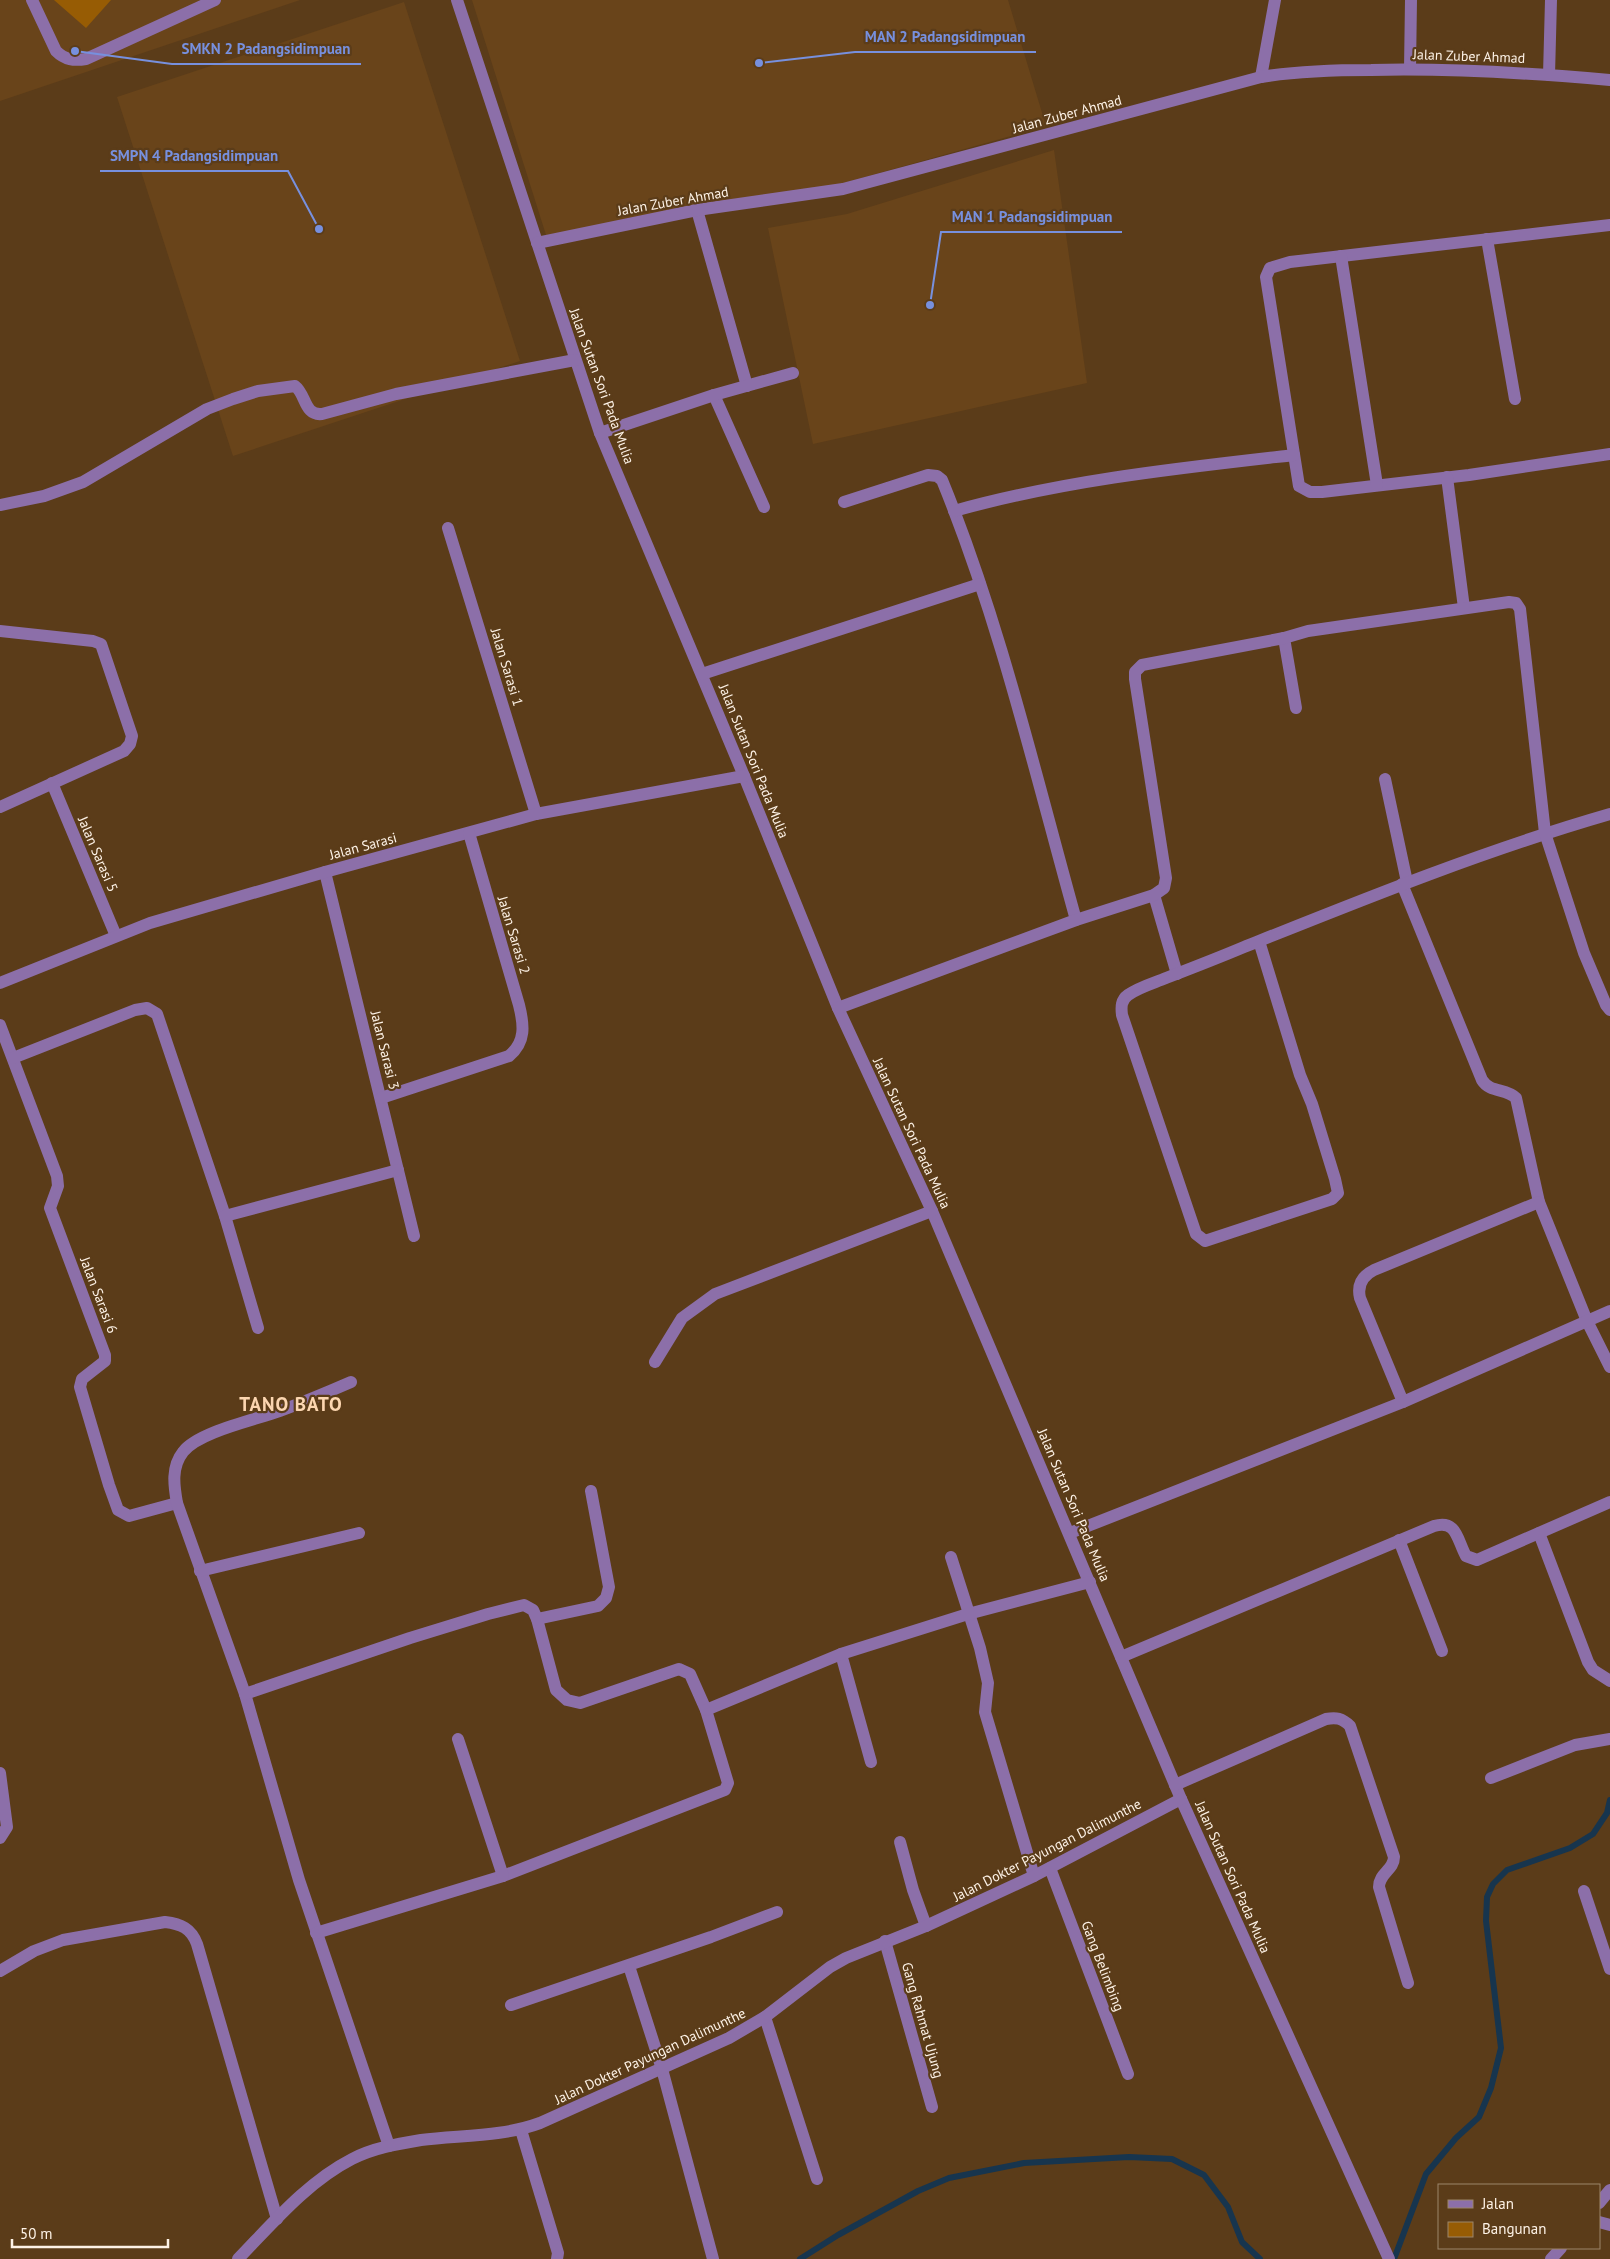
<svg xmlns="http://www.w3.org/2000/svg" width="1610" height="2259" font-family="'PT Sans',sans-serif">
	<rect width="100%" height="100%" fill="#5b3c19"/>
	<g fill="#69441a">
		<polygon points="0,0 300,0 0,101"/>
		<polygon points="472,0 1008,0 1046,126 840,184 546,235"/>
		<polygon points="404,2 520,361 233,456 117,97"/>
		<polygon points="1054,150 1087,383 813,444 768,228 847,214"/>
	</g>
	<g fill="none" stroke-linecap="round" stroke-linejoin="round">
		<g stroke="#17354e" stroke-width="6">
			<polyline points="800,2259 838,2235 918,2191 949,2178 1024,2163 1129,2157 1172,2159 1204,2175 1228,2207 1242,2242 1260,2259"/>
			<polyline points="1394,2259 1426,2174 1456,2138 1479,2117 1491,2088 1501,2048 1486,1921 1487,1897 1493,1884 1507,1870 1570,1848 1593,1834 1607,1813 1610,1800"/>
		</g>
	</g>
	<polygon fill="#975c04" points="54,0 111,0 86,28"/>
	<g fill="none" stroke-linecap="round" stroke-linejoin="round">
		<g stroke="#8c6fa9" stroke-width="12">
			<path d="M32 0 56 51C65 60 74 61 86 59L215 0"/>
			<polyline points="457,0 600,433 744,776 838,1008 932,1211 1181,1799 1389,2259"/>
			<polyline points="1410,69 1411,0"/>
			<polyline points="1549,75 1551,0"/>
			<polyline points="1261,77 1275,0"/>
			<polyline points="697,210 747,386"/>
			<polyline points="1610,225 1290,262 1270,268 1266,277 1299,486 1310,492 1322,492 1469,475 1610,454"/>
			<polyline points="1487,239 1515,399"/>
			<path d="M537 243 697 210 843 189 1261 77C1297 71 1334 70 1371 70 1451 68 1530 73 1610 80"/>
			<polyline points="1341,256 1377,485"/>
			<polyline points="714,395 764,507"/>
			<polyline points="600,433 714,395 793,373"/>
			<polyline points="1447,477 1464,608"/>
			<path d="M844 502 928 475 937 476 942 480C1000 622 1035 773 1076 920"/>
			<path d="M0 505 44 496 83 482 207 409 233 399 258 391 295 386C306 394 304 416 322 414L396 394 575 360"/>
			<path d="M954 511C1065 480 1180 468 1294 455"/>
			<polyline points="448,528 536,814"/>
			<polyline points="0,631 93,641 101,644 132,736 130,744 124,751 0,807"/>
			<polyline points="1284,638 1296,708"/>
			<polyline points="702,674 980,584"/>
			<polyline points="1385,779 1407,882"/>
			<polyline points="52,783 116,936"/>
			<polyline points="325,872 414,1236"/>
			<path d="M1402 884 1482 1080C1490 1093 1506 1088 1516 1098L1539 1202 1587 1321 1610 1367"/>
			<polyline points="1154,895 1177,974"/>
			<path d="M1259 941 1300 1075 1312 1104 1335 1179 1338 1193 1332 1199 1205 1241 1196 1234 1122 1015C1121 1007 1121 1000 1128 995 1139 987 1154 983 1166 978 1192 968 1218 958 1244 947 1364 899 1485 850 1610 814"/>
			<polyline points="0,983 150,923 325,872 536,814 744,776"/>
			<polyline points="838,1008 1076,920 1154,895 1164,888 1166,878 1135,679 1135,672 1142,665 1284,638 1308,631 1509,602 1516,603 1520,609 1545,833 1584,953 1606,1005 1610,1010"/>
			<polyline points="0,1025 57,1176 58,1186 50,1208 105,1355 105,1361 82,1379 80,1387 109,1485 118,1510 129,1516 177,1503"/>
			<polyline points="13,1058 135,1010 147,1008 157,1014 225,1216 258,1328"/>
			<path d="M381 1098 509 1056C526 1042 524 1025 519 1005L469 833"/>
			<polyline points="225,1216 398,1170"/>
			<polyline points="655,1362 682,1318 715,1294 932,1211"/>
			<path d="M351 1382C328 1392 304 1402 280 1411 255 1420 198 1432 183 1452 171 1467 174 1486 177 1503L245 1694 299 1880 389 2146"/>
			<path d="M1403 1402 1360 1298C1357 1285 1362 1276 1374 1270L1539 1202"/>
			<polyline points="1070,1533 1403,1402 1610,1311"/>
			<polyline points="1539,1533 1588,1662 1593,1670 1610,1681"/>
			<polyline points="1399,1540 1442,1651"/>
			<polyline points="951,1557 980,1648 988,1683 985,1712 1034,1876"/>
			<polyline points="200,1571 359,1533"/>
			<polyline points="537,1619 598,1606 606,1598 609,1587 591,1491"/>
			<polyline points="841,1654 871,1762"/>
			<path d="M1121 1657 1434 1526C1457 1519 1457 1540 1466 1556L1477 1560 1610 1502"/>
			<polyline points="245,1694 410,1638 488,1614 524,1605 533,1610 537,1619 556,1690 567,1700 580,1703 679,1669 690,1674 706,1710 728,1783 725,1790 503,1876 316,1933"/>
			<polyline points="706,1710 841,1654 968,1614 1090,1582"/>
			<polyline points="458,1739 503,1876"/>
			<polyline points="0,1773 7,1827 0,1838"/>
			<polyline points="1491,1778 1575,1745 1610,1739"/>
			<path d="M1175 1785 1326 1719C1336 1717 1342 1718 1350 1726L1394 1857C1394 1870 1379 1873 1379 1887L1408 1983"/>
			<polyline points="900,1842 913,1890 926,1926"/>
			<polyline points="1050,1868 1128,2074"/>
			<polyline points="1584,1891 1610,1969"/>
			<polyline points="885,1941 932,2107"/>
			<polyline points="629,1966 662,2069 713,2259"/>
			<path d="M0 1971 34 1951 63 1940 165 1922C181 1924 191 1928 197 1944L277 2219"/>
			<polyline points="511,2005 711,1937 777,1912"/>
			<polyline points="765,2017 817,2179"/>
			<polyline points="521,2130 558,2253 557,2259"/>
			<polyline points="1599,2203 1610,2190"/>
			<polyline points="1599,2222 1610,2225"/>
			<path d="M238 2259C272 2224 307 2182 352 2159 373 2148 397 2144 421 2140 461 2135 502 2137 540 2123L729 2038 765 2017 830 1967 846 1958 926 1926 1034 1876 1181 1799"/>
			<polyline points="1551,2259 1561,2248"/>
		</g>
	</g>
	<g text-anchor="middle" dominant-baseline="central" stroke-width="4.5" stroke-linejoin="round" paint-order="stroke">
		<g font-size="14" fill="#fdf2e6" stroke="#5b3c19">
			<text transform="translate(1469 56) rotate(2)">Jalan Zuber Ahmad</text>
			<text transform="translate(1067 114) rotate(-15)">Jalan Zuber Ahmad</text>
			<text transform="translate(673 201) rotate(-10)">Jalan Zuber Ahmad</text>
			<text transform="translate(602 386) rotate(70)">Jalan Sutan Sori Pada Mulia</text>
			<text transform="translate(507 667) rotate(73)">Jalan Sarasi 1</text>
			<text transform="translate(754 761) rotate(68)">Jalan Sutan Sori Pada Mulia</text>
			<text transform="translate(363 846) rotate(-15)">Jalan Sarasi</text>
			<text transform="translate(98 854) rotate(67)">Jalan Sarasi 5</text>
			<text transform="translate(514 935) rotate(73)">Jalan Sarasi 2</text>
			<text transform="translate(385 1050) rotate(76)">Jalan Sarasi 3</text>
			<text transform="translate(912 1133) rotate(65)">Jalan Sutan Sori Pada Mulia</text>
			<text transform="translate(99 1295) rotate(69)">Jalan Sarasi 6</text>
			<text transform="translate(1074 1505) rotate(67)">Jalan Sutan Sori Pada Mulia</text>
			<text transform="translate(1047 1850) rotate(-27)">Jalan Dokter Payungan Dalimunthe</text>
			<text transform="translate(1233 1877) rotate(66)">Jalan Sutan Sori Pada Mulia</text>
			<text transform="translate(1103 1966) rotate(69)">Gang Belimbing</text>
			<text transform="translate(923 2020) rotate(74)">Gang Rahmat Ujung</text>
			<text transform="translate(650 2056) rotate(-25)">Jalan Dokter Payungan Dalimunthe</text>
		</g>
		<g font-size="19" font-weight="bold" letter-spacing="1" fill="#fcd6b0" stroke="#5b3c19">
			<text x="291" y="1404">TANO BATO</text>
		</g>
	</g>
	<path fill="none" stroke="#7790de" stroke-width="2" d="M759 63L855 52H1036M75 51L172 64H361M319 229L288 171H100M930 305L941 232H1122"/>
	<g fill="#7790de" stroke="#5b3c19" stroke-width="2">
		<circle cx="759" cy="63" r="5"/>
		<circle cx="75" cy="51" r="5"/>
		<circle cx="319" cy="229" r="5"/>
		<circle cx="930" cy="305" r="5"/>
	</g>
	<g font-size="15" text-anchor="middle" font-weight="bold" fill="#7790de" stroke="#5b3c19" stroke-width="4.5" stroke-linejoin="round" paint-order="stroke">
		<text x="945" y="42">MAN 2 Padangsidimpuan</text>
		<text x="266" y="54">SMKN 2 Padangsidimpuan</text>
		<text x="194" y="161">SMPN 4 Padangsidimpuan</text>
		<text x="1032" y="222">MAN 1 Padangsidimpuan</text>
	</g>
	<rect x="1438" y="2184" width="162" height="65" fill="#5b3c19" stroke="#9c856b"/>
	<rect x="1448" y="2200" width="25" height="8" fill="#8c6fa9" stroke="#9c856b"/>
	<text x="1482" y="2209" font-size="15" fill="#fdf2e6">Jalan</text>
	<rect x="1448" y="2222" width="25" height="15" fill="#975c04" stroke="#9c856b"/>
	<text x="1482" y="2234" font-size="15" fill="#fdf2e6">Bangunan</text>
	<path d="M12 2239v8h156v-8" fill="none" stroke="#fdf2e6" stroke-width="2.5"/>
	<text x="20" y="2239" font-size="15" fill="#fdf2e6" stroke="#5b3c19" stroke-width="4" paint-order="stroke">50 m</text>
</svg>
